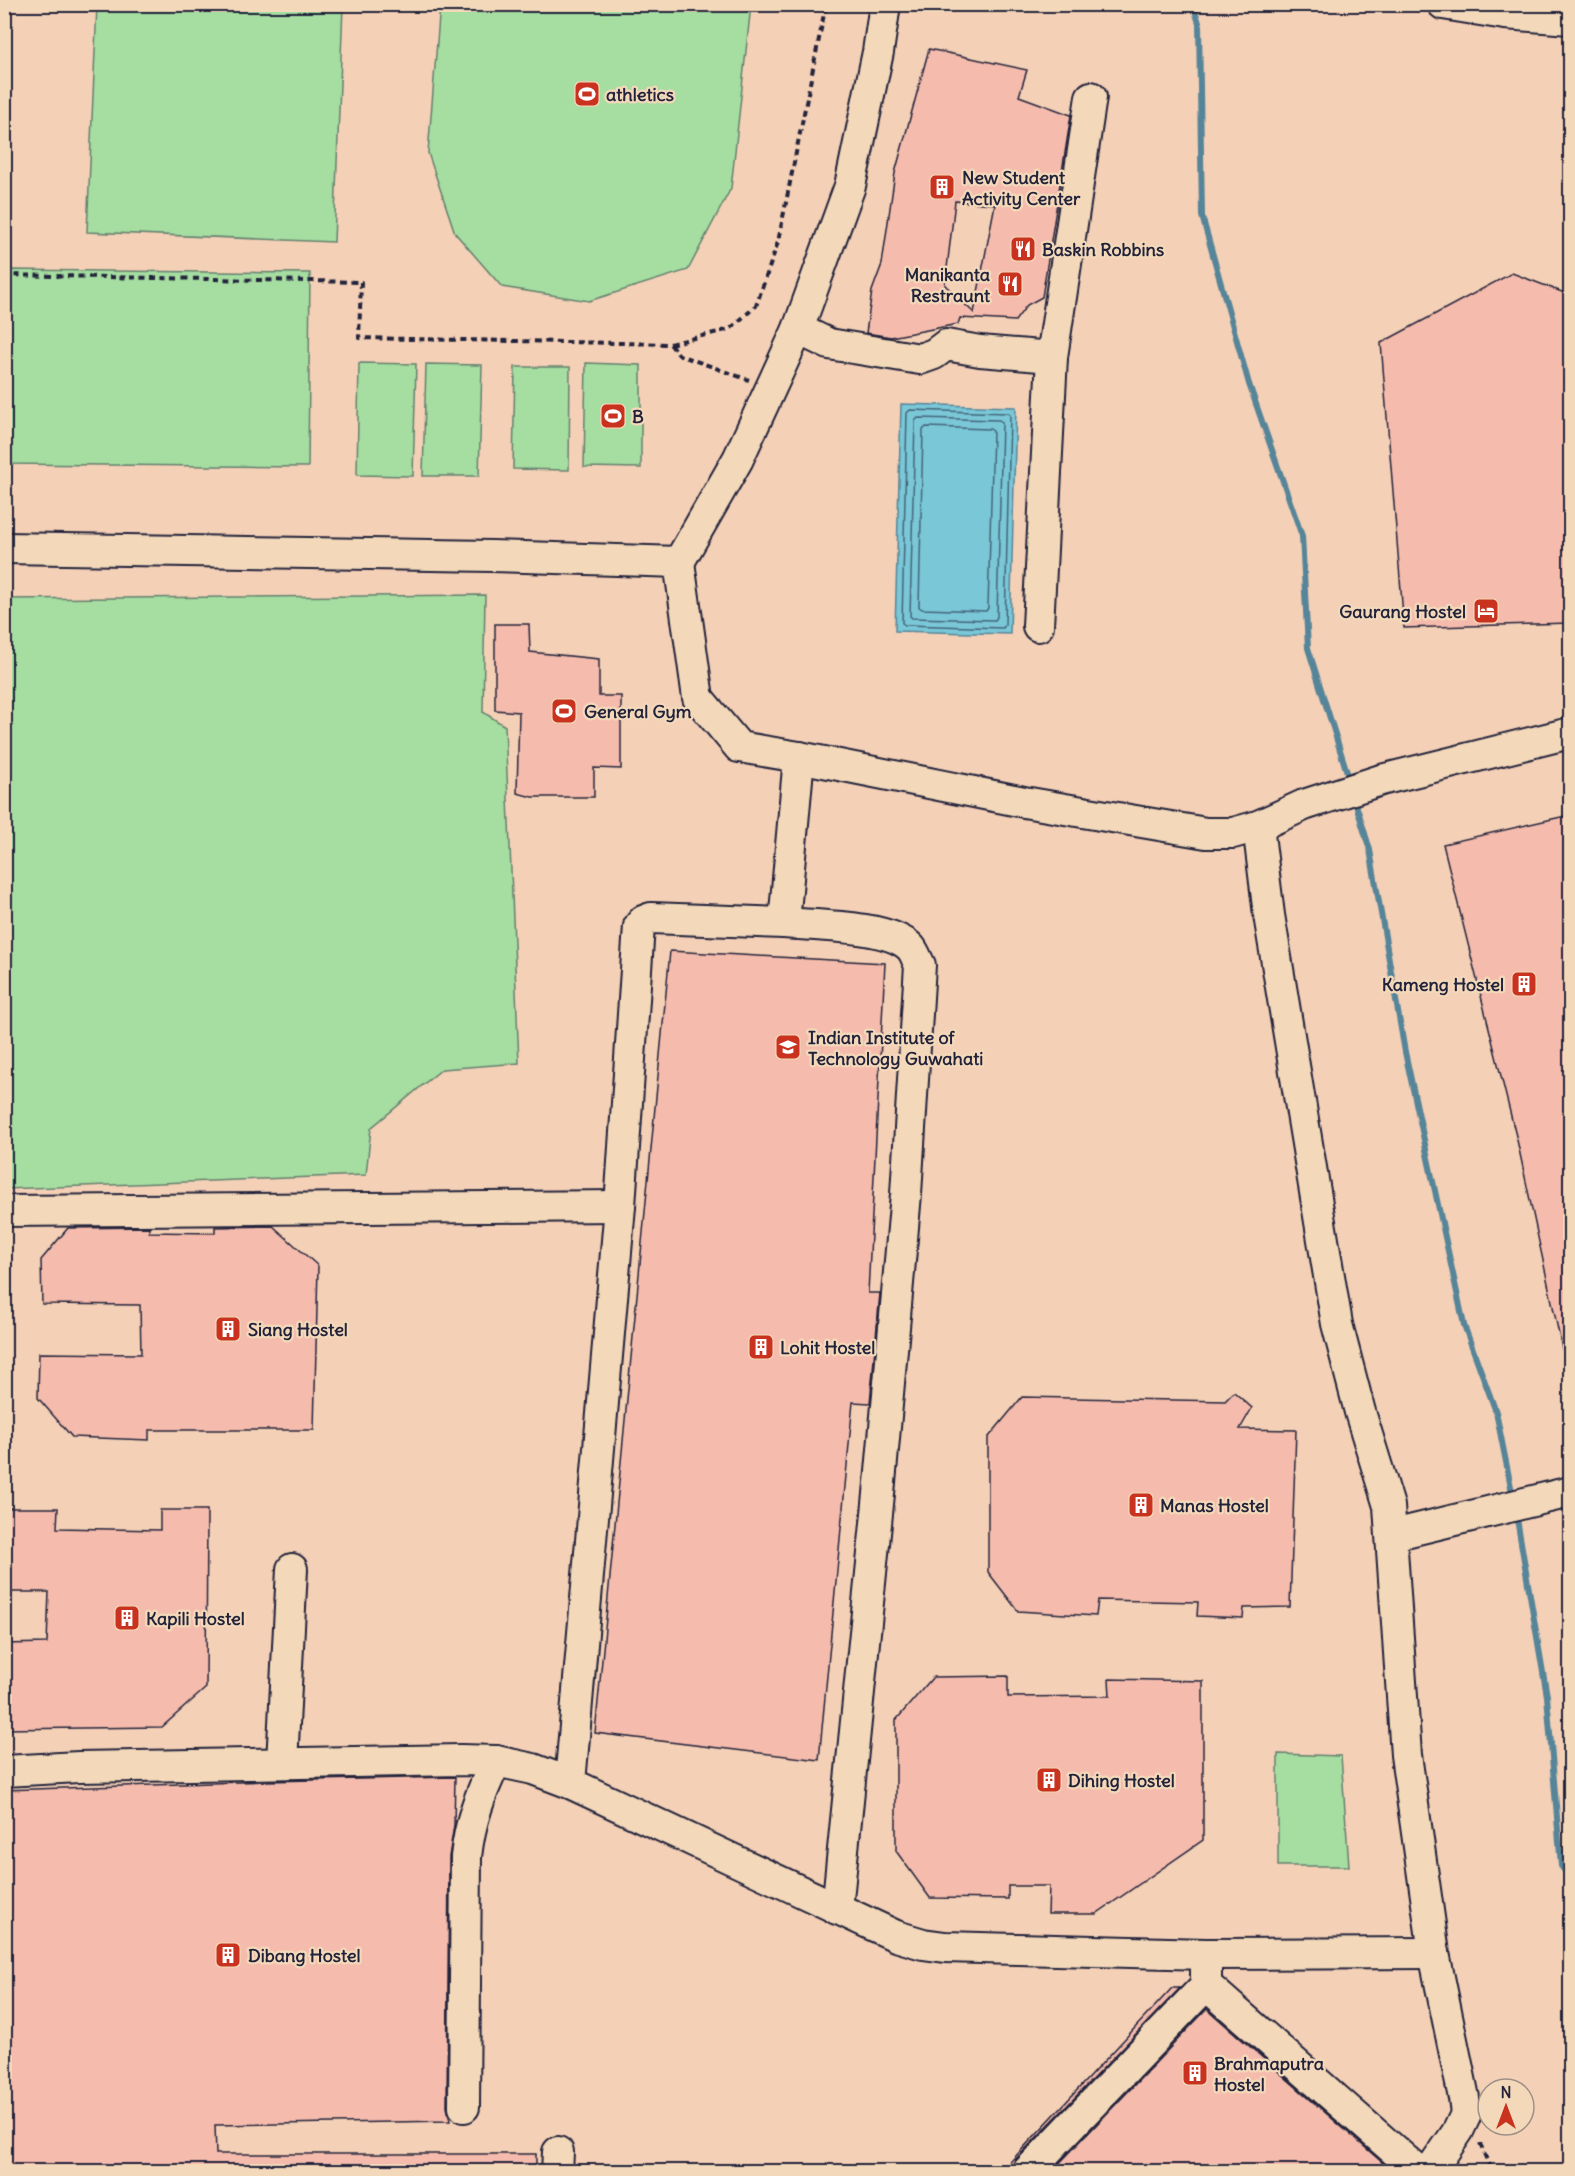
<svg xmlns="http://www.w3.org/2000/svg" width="1575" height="2176" font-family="Delius,sans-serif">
	<rect width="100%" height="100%" fill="#f3d9ba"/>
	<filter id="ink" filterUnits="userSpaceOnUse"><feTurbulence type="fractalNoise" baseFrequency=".0167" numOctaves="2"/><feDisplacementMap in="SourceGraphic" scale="12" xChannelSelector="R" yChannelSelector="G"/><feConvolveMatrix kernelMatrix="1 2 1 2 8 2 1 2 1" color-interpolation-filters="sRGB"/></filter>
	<g filter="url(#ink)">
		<path fill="#f4d0b6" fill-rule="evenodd" d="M5 5H1570V2171L5 2172ZM1488 2089H1524V2125H1488Z"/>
		<g fill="#a6dda1" stroke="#64806e" stroke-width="1.5">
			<polygon points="97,5 343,5 334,242 87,232"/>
			<polygon points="440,5 751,5 731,188 688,270 589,301 502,287 455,233 428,153"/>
			<polygon points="5,270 310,273 308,467 5,464"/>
			<polygon points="359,363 416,364 413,476 357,475"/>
			<polygon points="586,363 641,365 641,468 584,467"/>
			<polygon points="426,364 482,365 479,476 423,476"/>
			<polygon points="515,367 570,367 569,470 513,469"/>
			<polygon points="485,595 483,712 505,726 519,1063 442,1069 371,1128 366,1175 5,1189 5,599"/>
			<polygon points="1278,1754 1341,1756 1349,1866 1278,1866"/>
		</g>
		<polygon fill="#79c7d7" stroke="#568599" stroke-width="1.5" points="901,404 1016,407 1010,634 895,631"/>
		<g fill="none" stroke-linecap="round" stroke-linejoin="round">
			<g stroke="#456479" stroke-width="1.5">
				<polygon points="910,410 1007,413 1010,415 1005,625 1003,628 905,625 902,623 907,413"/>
				<polygon points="918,418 999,420 1002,422 997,617 995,620 912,618 910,616 915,421"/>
				<polygon points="926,427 990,429 993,431 988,608 986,611 922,609 919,607 923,430"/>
			</g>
			<g stroke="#568599" stroke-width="6">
				<polyline points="1193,4 1199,23 1202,216 1249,384 1302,536 1308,648 1350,782"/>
				<polyline points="1354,798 1370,850 1405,1052 1464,1325 1496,1412 1513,1497"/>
				<polyline points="1516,1513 1547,1696 1561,1866 1570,1877"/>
			</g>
		</g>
		<g fill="#f5bcad" stroke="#22223b" stroke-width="1.5" fill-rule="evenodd">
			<path d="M929 49 1027 70 1019 96 1071 115 1042 297 1027 305 1015 321 960 318 958 324 891 337 866 333 872 291 882 264 895 173ZM955 201 995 204 974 313 945 285Z"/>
			<polygon points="1512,273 1570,295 1570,623 1404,628 1381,343"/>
			<polygon points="495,624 529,624 530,652 599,659 599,696 621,696 621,769 594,768 594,797 532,797 517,793 519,712 495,710"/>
			<polygon points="1570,815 1570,1352 1563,1353 1517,1140 1443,844"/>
			<polygon points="670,951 885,963 868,1293 880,1293 870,1403 853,1402 819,1760 595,1733"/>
			<polygon points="273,1226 318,1266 314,1430 149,1430 149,1440 72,1437 38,1398 39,1353 141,1354 140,1305 42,1304 41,1260 68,1228 149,1227 149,1232 215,1233 215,1227"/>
			<polygon points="1234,1392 1252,1408 1240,1429 1296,1430 1290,1607 1244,1608 1243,1618 1197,1616 1198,1602 1098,1600 1096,1616 1018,1611 988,1572 988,1438 1022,1397 1225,1401"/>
			<polygon points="4,1508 58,1508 57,1528 160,1530 160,1510 207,1510 206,1688 162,1727 4,1729 4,1644 47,1643 49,1592 4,1592"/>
			<polygon points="1008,1676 1008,1697 1110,1696 1109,1679 1203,1681 1203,1840 1096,1914 1048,1914 1049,1886 1008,1886 1008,1899 930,1898 896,1851 896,1720 933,1677"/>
			<polygon points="455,1777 454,1825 449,1857 447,2107 450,2121 215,2125 216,2154 536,2154 536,2172 4,2172 4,1790 267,1781"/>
			<polygon points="1172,1988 1180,1988 1015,2160 1010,2172 1001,2172"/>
			<polygon points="1207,2009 1384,2164 1378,2172 1051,2172"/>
		</g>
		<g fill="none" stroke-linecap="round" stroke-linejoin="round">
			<g stroke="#22223b" stroke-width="34">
				<g id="minor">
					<polyline points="1443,4 1505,14 1570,19"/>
					<polyline points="798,329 829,344 920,359 934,354 946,345 980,351 1052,357"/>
					<polyline points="4,548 492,556 679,562 698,698 739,747 799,757 1024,802 1206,833 1233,833 1258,826 1304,805 1381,780 1570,733"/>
					<polyline points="679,562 738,459 798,329 850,186 878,52 885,4"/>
					<polyline points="1038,626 1052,357 1091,97"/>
					<polyline points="1258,826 1269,915 1337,1324 1360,1412 1389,1506 1406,1755 1434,1953 1464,2098 1466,2114 1458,2131 1430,2172"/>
					<path d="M784 923C815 926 890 925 911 948 915 953 917 960 920 965L906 1194 879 1494 837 1909"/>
					<polyline points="4,1211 620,1206"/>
					<polyline points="1393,1535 1570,1492"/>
					<polyline points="282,1763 292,1569"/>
					<polyline points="4,1771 79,1767 461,1760 496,1761 533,1769 570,1783 896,1936 923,1944 945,1947 1206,1954 1434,1953"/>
					<polyline points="570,1783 620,1206 639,926 643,921 651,918 784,923 799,757"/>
					<polyline points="1206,1954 1206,1985 1419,2172"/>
					<path d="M464 2107 466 1857C470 1820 480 1795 496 1761"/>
					<polyline points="557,2172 558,2152"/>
					<polyline points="1027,2172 1206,1985"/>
				</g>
			</g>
			<g stroke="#22223b" stroke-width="4" stroke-dasharray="6 4.5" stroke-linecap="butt">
				<polyline points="4,275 361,282 359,338 670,344 679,355 749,380"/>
				<polyline points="670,344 730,329 756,306 778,242 826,4"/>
				<polyline points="1480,2144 1492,2172"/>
			</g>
			<use href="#minor" stroke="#f3d9ba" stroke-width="30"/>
		</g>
	</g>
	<defs>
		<g id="stadium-square" transform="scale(1.35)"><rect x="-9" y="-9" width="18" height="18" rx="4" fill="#c8321e" stroke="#f3d9ba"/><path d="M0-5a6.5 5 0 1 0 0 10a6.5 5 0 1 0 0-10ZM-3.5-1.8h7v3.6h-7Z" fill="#fff"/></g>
		<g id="building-square" transform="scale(1.35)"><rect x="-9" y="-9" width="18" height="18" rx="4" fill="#c8321e" stroke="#f3d9ba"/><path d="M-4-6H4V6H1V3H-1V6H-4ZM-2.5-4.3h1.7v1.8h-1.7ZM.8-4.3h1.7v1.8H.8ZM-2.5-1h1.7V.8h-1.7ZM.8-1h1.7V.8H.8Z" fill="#fff"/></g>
		<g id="restaurant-square" transform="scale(1.35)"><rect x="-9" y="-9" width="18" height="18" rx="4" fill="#c8321e" stroke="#f3d9ba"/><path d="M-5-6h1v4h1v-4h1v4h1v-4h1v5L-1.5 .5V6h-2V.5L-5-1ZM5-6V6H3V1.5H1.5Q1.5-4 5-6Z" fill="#fff"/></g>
		<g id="hotel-square" transform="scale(1.35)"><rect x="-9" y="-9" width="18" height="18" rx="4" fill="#c8321e" stroke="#f3d9ba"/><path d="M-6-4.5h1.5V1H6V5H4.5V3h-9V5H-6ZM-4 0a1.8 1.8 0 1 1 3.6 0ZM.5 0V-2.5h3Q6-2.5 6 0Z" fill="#fff"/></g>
		<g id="university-square" transform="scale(1.35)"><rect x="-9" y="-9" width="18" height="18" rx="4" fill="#c8321e" stroke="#f3d9ba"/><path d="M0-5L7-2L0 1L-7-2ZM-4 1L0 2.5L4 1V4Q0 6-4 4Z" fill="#fff"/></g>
	</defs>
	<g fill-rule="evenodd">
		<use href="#stadium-square" x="587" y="94"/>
		<use href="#building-square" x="942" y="187"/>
		<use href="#restaurant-square" x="1023" y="249"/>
		<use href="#restaurant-square" x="1010" y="284"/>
		<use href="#stadium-square" x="613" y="416"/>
		<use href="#hotel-square" x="1486" y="611"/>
		<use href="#stadium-square" x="564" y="711"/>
		<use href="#building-square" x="1524" y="984"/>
		<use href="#university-square" x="788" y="1047"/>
		<use href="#building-square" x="228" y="1329"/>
		<use href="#building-square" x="761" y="1347"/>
		<use href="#building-square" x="1141" y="1505"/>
		<use href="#building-square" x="127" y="1618"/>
		<use href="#building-square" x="1049" y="1780"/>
		<use href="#building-square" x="228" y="1955"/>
		<use href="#building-square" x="1195" y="2073"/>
	</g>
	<g text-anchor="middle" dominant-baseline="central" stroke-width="4.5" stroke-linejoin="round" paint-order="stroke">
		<g font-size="18" font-weight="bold" fill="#22223b" stroke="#f3d9ba" text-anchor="start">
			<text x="606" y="94">athletics</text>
			<text x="962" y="177">New Student<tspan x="962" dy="21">Activity Center</tspan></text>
			<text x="1042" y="249">Baskin Robbins</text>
			<text x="990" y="274" text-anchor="end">Manikanta<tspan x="990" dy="21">Restraunt</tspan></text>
			<text x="632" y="416">B</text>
			<text x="1466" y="611" text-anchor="end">Gaurang Hostel</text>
			<text x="584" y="711">General Gym</text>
			<text x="1504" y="984" text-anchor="end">Kameng Hostel</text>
			<text x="808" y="1037">Indian Institute of<tspan x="808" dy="21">Technology Guwahati</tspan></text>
			<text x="248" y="1329">Siang Hostel</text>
			<text x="780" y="1347">Lohit Hostel</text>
			<text x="1160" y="1505">Manas Hostel</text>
			<text x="146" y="1618">Kapili Hostel</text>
			<text x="1068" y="1780">Dihing Hostel</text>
			<text x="248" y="1955">Dibang Hostel</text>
			<text x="1214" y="2063">Brahmaputra<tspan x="1214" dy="21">Hostel</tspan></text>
		</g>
	</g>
	<rect width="1575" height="2176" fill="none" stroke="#f3d9ba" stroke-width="24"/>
	<rect x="12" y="12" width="1551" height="2152" fill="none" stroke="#22223b" stroke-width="2" filter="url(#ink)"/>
	<g transform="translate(1506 2107)"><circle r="28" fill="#f3d9ba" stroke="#9f9087" stroke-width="1.5"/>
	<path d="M0-4.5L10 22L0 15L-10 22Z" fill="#c8321e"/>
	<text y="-9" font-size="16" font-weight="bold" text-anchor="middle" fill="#22223b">N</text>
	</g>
</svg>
